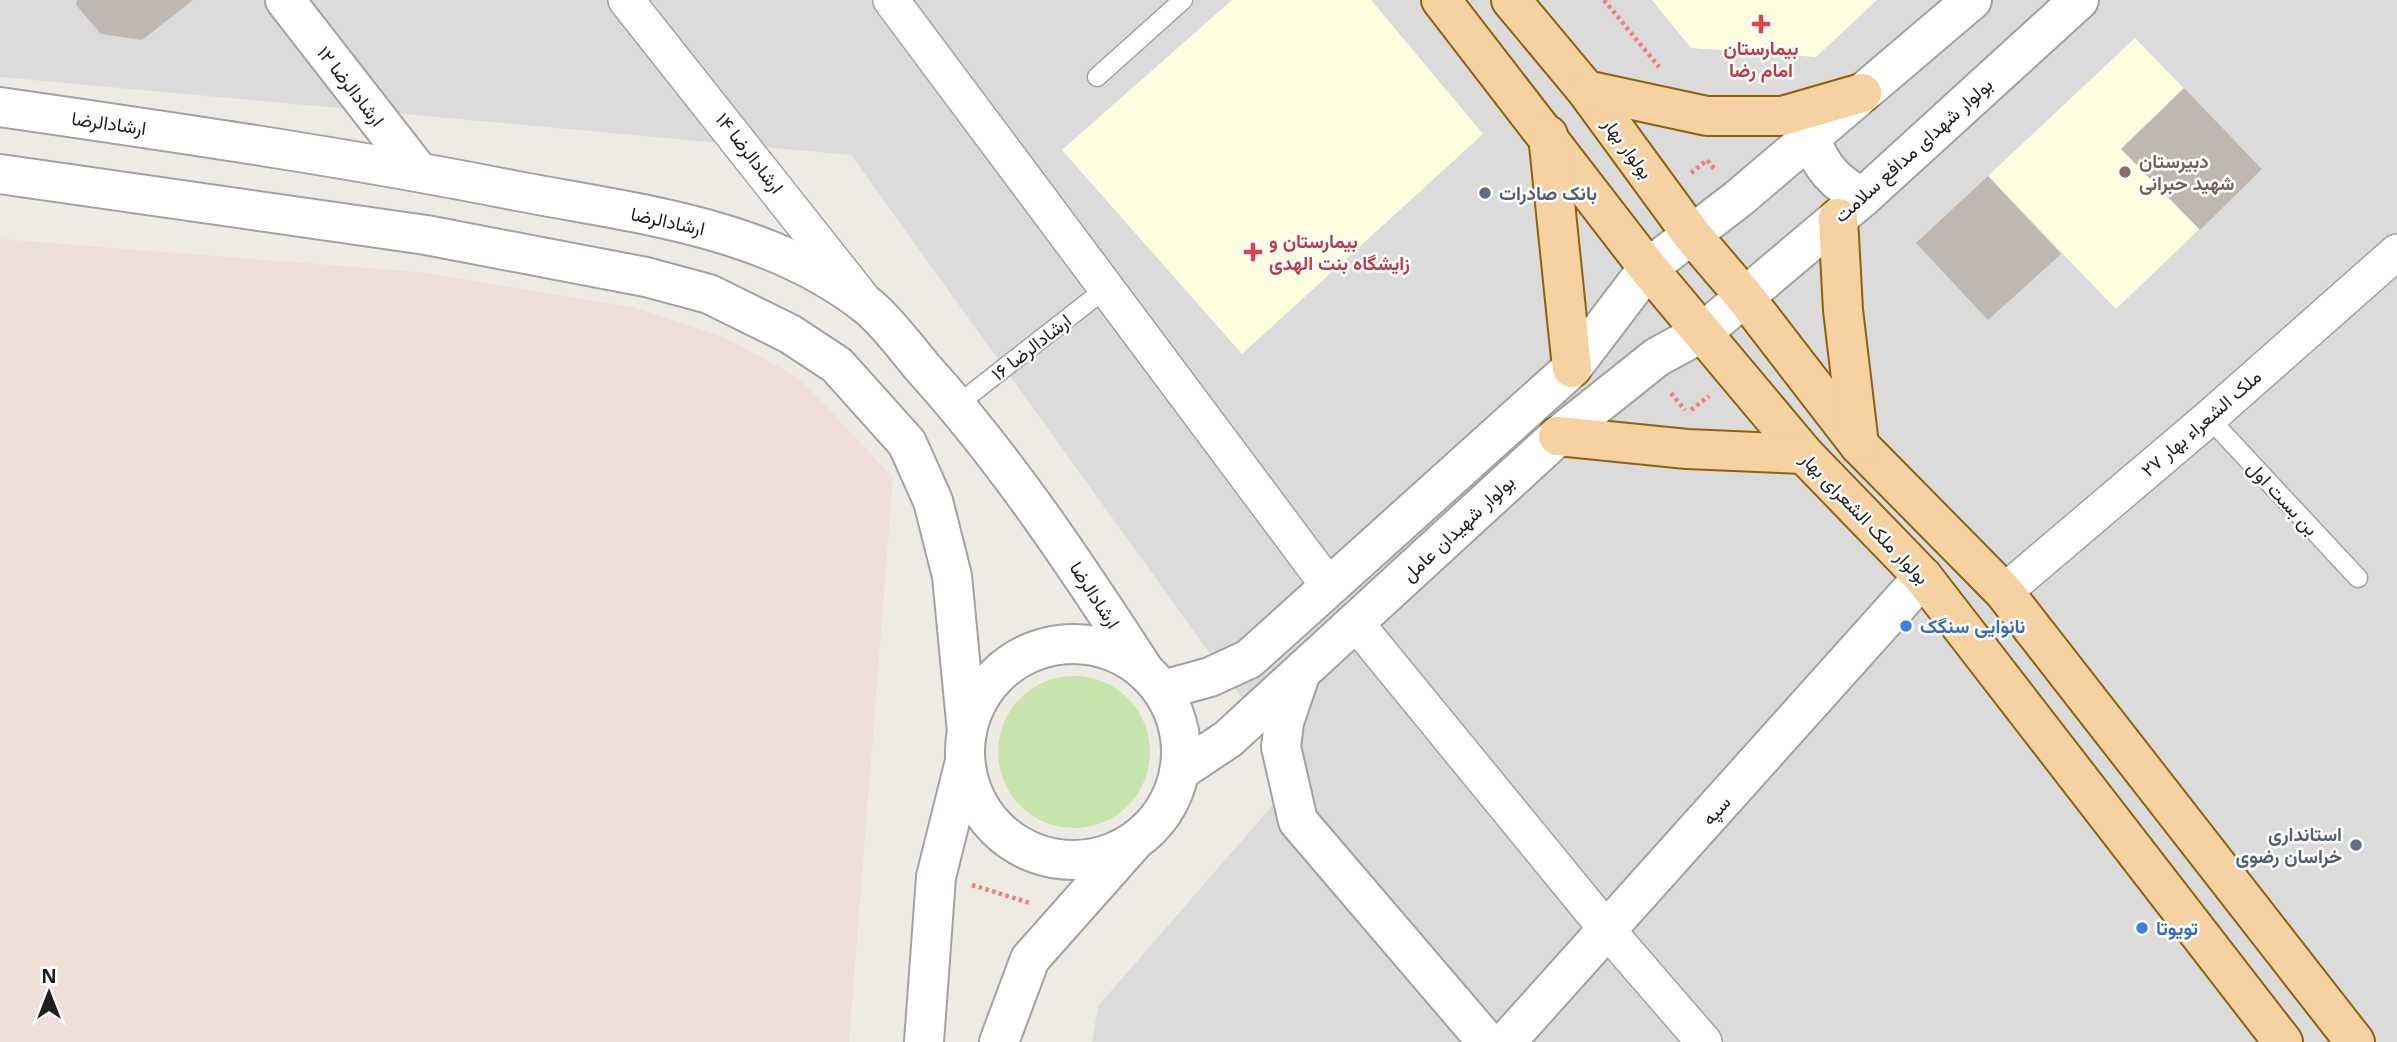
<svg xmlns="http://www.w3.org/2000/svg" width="2397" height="1042" font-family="'Noto Sans',Vazirmatn,sans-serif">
	<rect width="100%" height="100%" fill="#eeebe5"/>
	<polygon fill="#dcdbdb" points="0,0 2397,0 2397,1042 1092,1042 1098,1006 1298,776 851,155 0,77"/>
	<g fill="#fdfddf">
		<polygon points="1232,0 1371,0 1483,134 1242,354 1062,150"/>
		<polygon points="1652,0 1877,0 1816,57 1691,48"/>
		<polygon points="2135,38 2262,169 2116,309 1988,176"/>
	</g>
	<polygon fill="#efdfd9" points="0,239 418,272 633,307 724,337 799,378 893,477 849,1042 0,1042"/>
	<circle fill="#c9e5ae" cx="1074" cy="752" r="76"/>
	<g fill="#bfb7b1">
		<polygon points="77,0 193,0 142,40 101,34 76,5"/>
		<polygon points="2184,88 2262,169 2200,230 2121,149"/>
		<polygon points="1988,176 2061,254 1988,320 1916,243"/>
	</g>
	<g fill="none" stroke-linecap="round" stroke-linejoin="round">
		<g stroke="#a2a2a2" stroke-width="21">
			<g id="service">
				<polyline points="1097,77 1183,0"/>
				<polyline points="957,405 1105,289"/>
				<polyline points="2209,418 2358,578"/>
			</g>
		</g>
		<g stroke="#a2a2a2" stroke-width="38">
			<g id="minor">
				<polyline points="626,0 862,298"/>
				<polyline points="891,0 1328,585"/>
				<polyline points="2004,592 2209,418 2397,252"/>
				<polyline points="1355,622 1608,931 1704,1042"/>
			</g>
		</g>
		<g stroke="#a2a2a2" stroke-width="42">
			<g id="tertiary">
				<polyline points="285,0 418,171"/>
				<path d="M0 107C173 132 346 157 517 191 638 214 769 227 869 307 889 324 906 348 923 368 1007 461 1076 565 1144 670"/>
				<path d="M1810 138C1821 166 1835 184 1863 197"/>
				<polyline points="0,174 426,235 646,277 709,294 790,334 837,365 907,443 933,501 952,576 967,732"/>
				<circle cx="1073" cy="752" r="108"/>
				<polyline points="1300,675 1284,722 1281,747 1298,821 1487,1042"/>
				<polyline points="1163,690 1210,677 1249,659 1572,368 1648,268 1738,199 1972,0"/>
				<polyline points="1180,771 1228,739 1558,436 1657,357 1703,332 1863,197 2079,0"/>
				<polyline points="924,1042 936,877 965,761"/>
				<polyline points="999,1042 1030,959 1132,844"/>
				<polyline points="1506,1042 1923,577"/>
			</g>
		</g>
		<g stroke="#8e620a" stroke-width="42">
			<g id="primary">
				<polyline points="1441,0 1648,268 1804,454 1923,577 2283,1042"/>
				<polyline points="1511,0 1586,90 1692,235 1744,296 1859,445 2004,592 2355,1042"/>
				<polyline points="1586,90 1707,116 1782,116 1862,93"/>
				<polyline points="1548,135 1572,368"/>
				<polyline points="1838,218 1843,310 1859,445"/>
				<polyline points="1558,436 1687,449 1804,454"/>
			</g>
		</g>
		<g stroke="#f18073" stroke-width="4.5" stroke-dasharray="3.5 3.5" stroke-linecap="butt">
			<polyline points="1604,0 1659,67"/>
			<polyline points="1691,173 1707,160 1715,170"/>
			<polyline points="1671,393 1685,410"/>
			<polyline points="1691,410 1709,396"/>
			<polyline points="972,885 1030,903"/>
		</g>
		<use href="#service" stroke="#fff" stroke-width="18"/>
		<use href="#minor" stroke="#fff" stroke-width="35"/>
		<use href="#tertiary" stroke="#fff" stroke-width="38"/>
		<use href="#primary" stroke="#f6d1a2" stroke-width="38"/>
	</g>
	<g fill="#e0444e" stroke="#fff" stroke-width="2.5">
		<path d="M1757.5 13.5h7v7h7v7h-7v7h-7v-7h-7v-7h7z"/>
		<path d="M1249.5 241.5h7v7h7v7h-7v7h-7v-7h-7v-7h7z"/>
	</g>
	<circle fill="#8d6e63" stroke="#fff" stroke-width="2.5" cx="2125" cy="172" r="7"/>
	<g fill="#5c6f8a" stroke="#fff" stroke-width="2.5">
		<circle cx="1485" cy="193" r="7"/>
		<circle cx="2356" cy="845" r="7"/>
	</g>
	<g fill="#3f7fe0" stroke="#fff" stroke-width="2.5">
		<circle cx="1906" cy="626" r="7"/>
		<circle cx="2142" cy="928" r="7"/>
	</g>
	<g text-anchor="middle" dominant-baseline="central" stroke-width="5" stroke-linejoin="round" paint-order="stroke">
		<g font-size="19" font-weight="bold" fill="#be3a42" stroke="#fff">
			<text x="1761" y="48">بیمارستان<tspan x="1761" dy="22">امام رضا</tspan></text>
			<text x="1269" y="241" text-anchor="start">بیمارستان و<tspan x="1269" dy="22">زایشگاه بنت الهدی</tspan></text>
		</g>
		<g font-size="19" fill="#1e1e1e" stroke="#fff">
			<text transform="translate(351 86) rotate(52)">ارشادالرضا ١٢</text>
			<text transform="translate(109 123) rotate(8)">ارشادالرضا</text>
			<text transform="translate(1628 148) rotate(54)">بولوار بهار</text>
			<text transform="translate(1913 150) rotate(-42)">بولوار شهدای مدافع سلامت</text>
			<text transform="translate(750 153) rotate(52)">ارشادالرضا ۱۴</text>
			<text transform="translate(668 221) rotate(12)">ارشادالرضا</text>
			<text transform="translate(1031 347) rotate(-38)">ارشادالرضا ۱۶</text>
			<text transform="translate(2201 423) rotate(-41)">ملک الشعراء بهار ۲۷</text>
			<text transform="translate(2283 498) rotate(47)">بن بست اول</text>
			<text transform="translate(1865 518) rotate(46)">بولوار ملک الشعرای بهار</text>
			<text transform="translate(1458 528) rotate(-43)">بولوار شهیدان عامل</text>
			<text transform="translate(1095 595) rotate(57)">ارشادالرضا</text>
			<text transform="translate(1716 810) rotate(-48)">سپه</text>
		</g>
		<g font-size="19" font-weight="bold" fill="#785e54" stroke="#fff" text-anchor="start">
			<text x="2139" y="161">دبیرستان<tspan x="2139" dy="22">شهید حبرانی</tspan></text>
		</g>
		<g font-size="19" font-weight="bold" fill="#4e5e75" stroke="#fff" text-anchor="start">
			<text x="1499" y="193">بانک صادرات</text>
			<text x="2342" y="834" text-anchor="end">استانداری<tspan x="2342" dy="22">خراسان رضوی</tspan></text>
		</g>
		<g font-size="19" font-weight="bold" fill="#366cbe" stroke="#fff" text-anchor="start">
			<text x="1920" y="626">نانوایی سنگک</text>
			<text x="2156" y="928">تویوتا</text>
		</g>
	</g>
	<g transform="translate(49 993)" stroke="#ffffff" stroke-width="5" paint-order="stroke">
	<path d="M0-5L12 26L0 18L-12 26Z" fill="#1e1e1e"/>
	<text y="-10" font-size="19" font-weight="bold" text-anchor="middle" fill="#1e1e1e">N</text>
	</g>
</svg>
